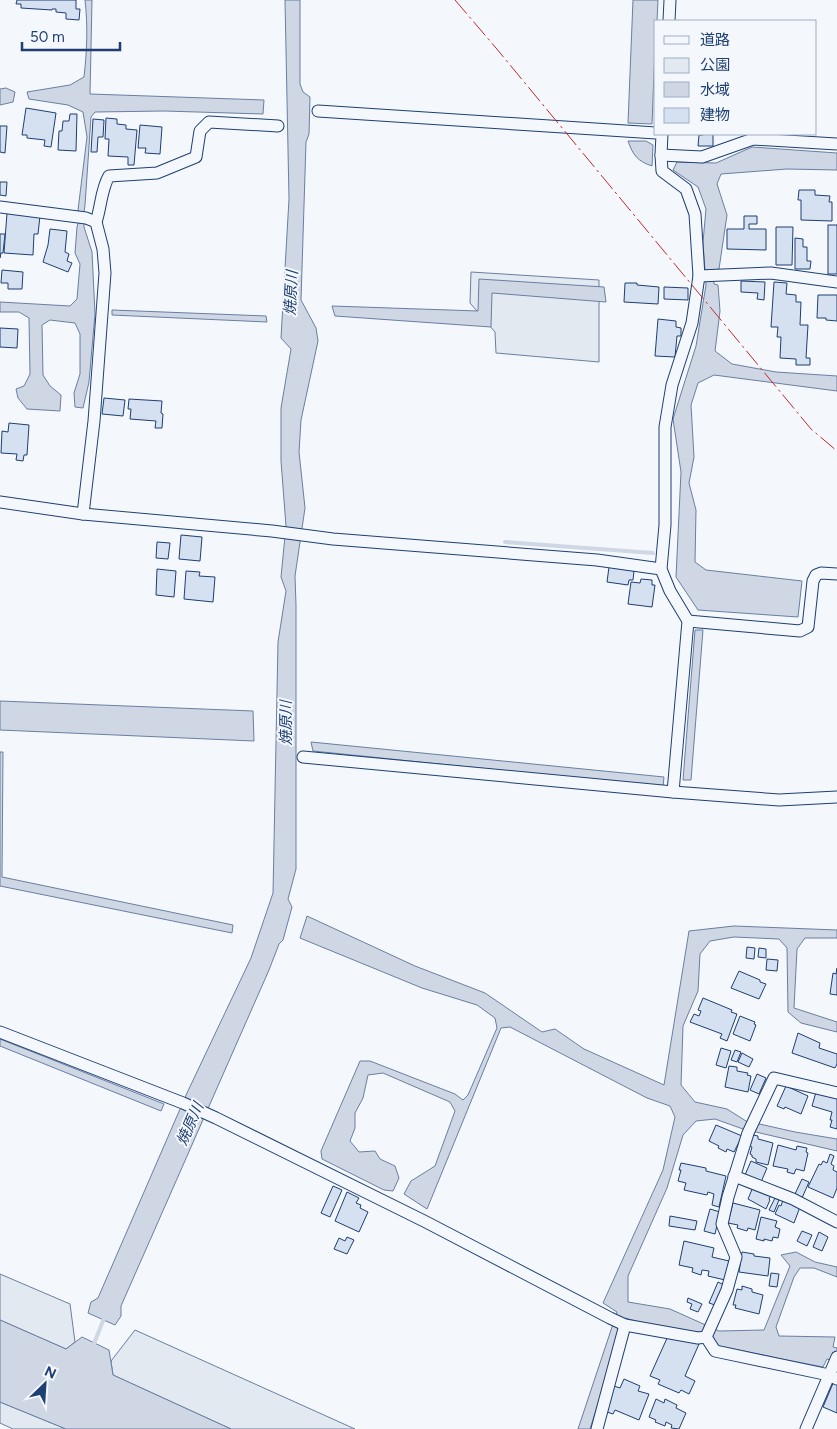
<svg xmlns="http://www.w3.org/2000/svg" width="837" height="1429" font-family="Figtree,'Noto Sans JP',sans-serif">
	<rect width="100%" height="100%" fill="#f4f7fb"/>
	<g fill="#e3e9f0" stroke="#687fa3">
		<polygon points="471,272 599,280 599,362 496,353 495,332 470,303"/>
		<polygon points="0,1274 70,1304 75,1342 66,1349 0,1320"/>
		<polygon points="135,1330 355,1429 231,1429 113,1375 111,1361"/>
		<polygon points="0,1402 66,1429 13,1429 0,1423"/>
	</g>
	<g fill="#cfd7e4" stroke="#687fa3">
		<path d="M85 0H92L90 94 264 100 263 114 164 111 95 112 91 117 85 205 84 212V227L92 252 95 314 89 382 83 408 75 407 74 393 80 374V334L75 323 50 320 42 325 43 375 50 386 61 395 60 411 27 409 18 398 16 389 24 386 30 374 29 318 19 312H0V302L70 306 77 299 80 264 75 253 77 227 81 213 78 210 87 137 83 112 68 105 29 99 27 92 70 85 84 77C87 51 88 26 85 0Z"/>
		<polygon points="285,0 300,0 300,84 303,92 310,97 309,134 306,142 301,300 316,328 318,341 301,420 299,452 305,508 295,576 296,605 296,869 288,899 292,907 283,940 279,944 269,970 121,1306 121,1316 115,1325 88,1313 91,1302 98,1298 187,1093 251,958 273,893 278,642 286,591 281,577 286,526 281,461 281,408 291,349 281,338 289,199"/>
		<polygon points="633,0 658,0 657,21 656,21 652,124 628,123"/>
		<polygon points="6,88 15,92 13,102 0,105 0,89"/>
		<path d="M628 141H646L653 145 652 166C637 161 633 155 628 141Z"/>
		<polygon points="752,147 837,153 837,170 787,169 721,174 717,184 727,215 719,269 713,270 714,284 718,285 720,311 715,351 732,364 776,372 837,376 837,391 714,375 698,383 691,405 694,457 689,483 696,510 695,562 706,570 802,581 798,617 698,610 676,577 681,472 673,419 696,346 706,285 703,242 706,209 698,187 673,170 677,162 716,163"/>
		<polygon points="479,279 604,287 606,302 492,293 491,327 335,316 332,306 478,311"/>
		<polygon points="112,310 266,316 267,322 112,315"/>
		<polygon points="695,630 703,630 691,780 683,780"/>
		<polygon points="0,701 253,711 254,741 0,730"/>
		<polygon points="311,742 664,777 663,787 313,751"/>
		<polygon points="0,752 3,752 2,877 233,925 232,933 0,886"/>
		<path d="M307 916 415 966 485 993 542 1032 555 1029 584 1049 664 1085 689 931 734 926 837 930V938H805L797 949 794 1008 837 1022V1032L801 1023 788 1012 787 948 779 939 734 937 710 941 700 954 698 991 683 1026 681 1085 695 1102 727 1109 746 1121 795 1132 837 1139V1151L743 1129 715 1119 696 1121 683 1135 667 1188 628 1276V1302L670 1309 719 1331 764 1330 790 1266 781 1255 796 1252 815 1262 837 1267V1277L814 1268H800L794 1277 776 1327 779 1336 835 1337 833 1347 837 1348V1362L827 1359 823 1367 777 1358 716 1345 714 1338C685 1329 654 1327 625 1318L590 1429H578L617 1312 603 1303 663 1170 675 1117 670 1106 647 1098 510 1027 501 1028 427 1209 404 1194 411 1181 435 1166 455 1111 450 1102 383 1073 368 1075 363 1098 355 1113V1128L350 1141 359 1152 375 1151 380 1159 395 1166 399 1178 393 1191 384 1190 322 1159 321 1151 360 1061H370L455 1094 463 1100 468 1095 497 1028 495 1018 477 1005 422 988 300 938Z"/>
		<polygon points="0,1039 164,1104 161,1111 0,1046"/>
		<polygon points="0,1320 66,1349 82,1337 109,1350 113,1375 231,1429 66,1429 0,1402"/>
	</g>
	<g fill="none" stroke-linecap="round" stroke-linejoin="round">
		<g stroke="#cfd7e4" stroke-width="4">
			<polyline points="505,542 653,553"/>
			<polyline points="93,1346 105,1316"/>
		</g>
	</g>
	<g fill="#d5e0f0" stroke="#1d3f73">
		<polygon points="17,0 76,0 76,9 80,9 79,20 66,19 66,13 56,12 56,9 52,9 52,10 21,8 21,4 16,4"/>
		<polygon points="26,108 56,113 51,147 44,146 45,140 27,138 27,135 22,135"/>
		<polygon points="70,114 77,114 76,151 58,150 59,131 62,131 63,121 69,121"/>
		<polygon points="106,118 117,119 117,124 126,125 126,129 137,130 134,165 128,165 128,157 108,156 109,139 105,139"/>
		<polygon points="93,119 104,120 103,137 98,137 97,152 91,152"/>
		<polygon points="140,125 162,127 160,154 145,153 146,148 138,148"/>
		<polygon points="0,126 7,126 5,153 0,152"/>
		<polygon points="703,134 713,134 713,146 698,146 699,135 703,135"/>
		<polygon points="0,182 7,182 6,196 0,195"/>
		<polygon points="799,190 815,190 815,195 830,196 829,202 832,202 832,221 801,220 801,200 798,200"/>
		<polygon points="7,213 40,216 38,234 34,234 33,255 4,253"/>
		<polygon points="744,216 757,216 757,224 749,224 749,229 766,229 766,250 727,249 727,229 744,229"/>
		<rect x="828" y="225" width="9" height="49"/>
		<polygon points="776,227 793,227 792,265 776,265"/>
		<polygon points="50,229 67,231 65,252 69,254 67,261 72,263 68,272 43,262 48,245"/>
		<polygon points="0,234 5,234 3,253 1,253 0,258"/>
		<polygon points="795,238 803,239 803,247 807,247 807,261 811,261 810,269 795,269"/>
		<polygon points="2,270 23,272 22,289 8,289 8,283 1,283"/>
		<polygon points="741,281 765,282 764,300 757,299 758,293 741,292"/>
		<polygon points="774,282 787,283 786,294 796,295 796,302 801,302 800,325 808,325 806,358 810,358 810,365 796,365 796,359 780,358 781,337 777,337 778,327 771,327"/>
		<polygon points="625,283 637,283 637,285 659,287 658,304 624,302"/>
		<polygon points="664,287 688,288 688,300 664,299"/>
		<polygon points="818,295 837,295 837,321 826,320 826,318 817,318"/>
		<polygon points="658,319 676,321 676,327 681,328 681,336 677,336 675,357 655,356"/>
		<polygon points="0,328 18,329 17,348 0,347"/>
		<polygon points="104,398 125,400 123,416 102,414"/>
		<polygon points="129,399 162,401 161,413 163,414 162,428 155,428 156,421 130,419 131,409 128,409"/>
		<polygon points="9,423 29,425 27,455 24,455 23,461 16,460 17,454 1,453 2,431 8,432"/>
		<polygon points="181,535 202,537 200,561 179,559"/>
		<polygon points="157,542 170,543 168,559 156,558"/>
		<polygon points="609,567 634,571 633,580 629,580 628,585 607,582"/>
		<polygon points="157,569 176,571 174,597 156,595"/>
		<polygon points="186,571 200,572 199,576 215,577 213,602 184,599"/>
		<polygon points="641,579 652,580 652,585 655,585 652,607 628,604 631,582 640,583"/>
		<polygon points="747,947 755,948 754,959 746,958"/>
		<polygon points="759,948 766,949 766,958 758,957"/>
		<polygon points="767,959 778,960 777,971 766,970"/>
		<polygon points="837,968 837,995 830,994 833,973 836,974"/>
		<polygon points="739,971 760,980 760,982 766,984 759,999 731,988"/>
		<polygon points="703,998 732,1010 731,1012 737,1014 727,1041 720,1038 722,1034 690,1022 694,1014 699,1016 701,1011 698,1010"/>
		<polygon points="740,1016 755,1022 754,1024 756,1025 750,1041 733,1034"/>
		<polygon points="798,1033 820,1043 819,1048 837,1054 837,1064 835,1068 792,1053"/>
		<polygon points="721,1048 731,1051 726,1068 716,1065"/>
		<polygon points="735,1050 741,1052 737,1062 731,1060"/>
		<polygon points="742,1053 753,1059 749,1067 738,1062"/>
		<polygon points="729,1066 737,1067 737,1071 748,1073 747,1075 751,1076 748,1092 725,1087"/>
		<polygon points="757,1074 766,1078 759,1094 750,1090"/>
		<polygon points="786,1086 808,1096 801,1114 785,1107 784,1109 777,1106"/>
		<polygon points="816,1092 837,1098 837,1129 830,1127 832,1120 830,1120 832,1112 812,1106"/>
		<polygon points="716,1125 742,1136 734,1152 727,1149 726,1152 718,1148 719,1146 709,1141"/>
		<polygon points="753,1135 758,1136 758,1139 773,1143 768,1165 756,1162 756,1159 752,1157 752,1155 750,1154 752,1147 750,1146"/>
		<polygon points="778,1145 796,1150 797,1146 807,1148 806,1152 808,1153 804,1171 796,1169 794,1174 787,1172 788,1169 773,1166"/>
		<polygon points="830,1154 834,1156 831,1164 834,1166 833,1170 837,1172 837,1188 833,1198 808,1187 819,1164 821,1165 823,1161 827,1163"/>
		<polygon points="751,1161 767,1168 761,1182 745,1175"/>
		<polygon points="681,1163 706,1168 706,1171 726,1176 719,1207 712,1205 714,1194 708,1192 707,1195 684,1190 686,1183 678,1181 681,1170 679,1170"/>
		<polygon points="802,1179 809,1182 802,1198 795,1194"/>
		<polygon points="333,1186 342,1190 330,1217 321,1213"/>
		<polygon points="753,1187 771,1195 769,1199 770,1200 766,1209 748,1199"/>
		<polygon points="347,1192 359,1198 356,1203 361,1205 360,1208 368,1212 359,1232 335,1221"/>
		<polygon points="775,1198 779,1200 774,1212 769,1210"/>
		<polygon points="783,1200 800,1207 794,1223 775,1214 779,1205 781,1206"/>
		<polygon points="733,1203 760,1210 755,1230 748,1228 747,1231 737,1228 738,1225 728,1223"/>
		<polygon points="710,1209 720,1212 715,1234 704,1231"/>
		<polygon points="670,1216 697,1221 695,1230 669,1226"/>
		<polygon points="761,1217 777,1221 775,1227 780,1229 778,1238 773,1237 772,1241 764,1239 764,1241 756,1239"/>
		<polygon points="802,1231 812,1235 807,1246 797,1241"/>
		<polygon points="819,1232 828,1237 822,1251 813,1247"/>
		<polygon points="347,1237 354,1240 347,1254 334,1249 339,1238 345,1241"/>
		<polygon points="684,1241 714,1248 712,1257 729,1261 725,1280 708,1276 709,1271 702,1270 701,1275 692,1272 693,1268 679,1265"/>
		<polygon points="742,1252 754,1254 754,1256 770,1258 768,1276 739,1272"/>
		<polygon points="771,1273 779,1274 777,1287 769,1286"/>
		<polygon points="718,1282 724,1285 715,1305 709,1303"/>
		<polygon points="742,1286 752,1289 752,1292 763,1295 759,1314 735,1308 736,1305 733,1305 737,1289 742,1290"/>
		<polygon points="688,1298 702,1304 698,1312 690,1309 692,1304 687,1302"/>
		<polygon points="668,1336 699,1344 685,1376 695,1381 689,1394 681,1390 679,1393 658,1384 660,1380 650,1376"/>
		<polygon points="624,1379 640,1386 638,1391 649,1394 639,1420 615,1410 613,1414 604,1411 614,1386 620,1388"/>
		<polygon points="834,1381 837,1383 837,1413 823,1407"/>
		<polygon points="656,1399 664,1403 665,1399 677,1405 676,1408 686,1413 679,1429 671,1428 672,1425 666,1422 665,1426 655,1422 656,1420 649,1417"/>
	</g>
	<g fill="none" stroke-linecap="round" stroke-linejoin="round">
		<g stroke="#1d3f73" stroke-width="13">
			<g id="street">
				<polyline points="669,21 670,0"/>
				<polyline points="318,111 656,133"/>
				<polyline points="662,134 661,155 662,171 686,189 695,214 699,276 692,323 672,385 665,427 665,525 661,569 670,591 688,621 673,792 779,800 837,797"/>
				<polyline points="661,155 702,157 753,139 837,144"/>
				<polyline points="0,207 86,218 96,222 103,249 105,273 94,421 83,514"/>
				<path d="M96 222C101 208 101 189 109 176L157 173 196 157 200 131 209 122 278 126"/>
				<polyline points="699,276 771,273 837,282"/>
				<polyline points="0,502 83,514 272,531 333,539 597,560 661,569"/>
				<polyline points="688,621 800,631 808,627 813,581 816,575 821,573 837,574"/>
				<polyline points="303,757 673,792"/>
				<polyline points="0,1032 183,1103 216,1118 426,1222 610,1318 625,1325 698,1338 706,1337"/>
				<polyline points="734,1176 793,1199 837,1222"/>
				<polyline points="706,1337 727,1290 736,1257 722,1224 728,1197 748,1133 774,1078 837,1093"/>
				<polyline points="706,1337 715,1351 829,1375 837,1379"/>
				<polyline points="597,1429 625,1325"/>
				<polyline points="806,1429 837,1357"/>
			</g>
		</g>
		<use href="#street" stroke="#f4f7fb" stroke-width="11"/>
		<polyline stroke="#c62828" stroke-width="1" stroke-dasharray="18 4 2.5 4" stroke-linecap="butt" points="455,0 496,48 811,429 837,451"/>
	</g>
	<g text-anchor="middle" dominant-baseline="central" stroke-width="4" stroke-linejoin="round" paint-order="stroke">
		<g font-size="15" font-style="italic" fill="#1d3f73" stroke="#f4f7fb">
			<text transform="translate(291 293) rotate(-87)">焼原川</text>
			<text transform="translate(286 723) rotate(-90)">焼原川</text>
			<text transform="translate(190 1124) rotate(-66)">焼原川</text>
		</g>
	</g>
	<rect x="654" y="20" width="162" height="115" fill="#f4f7fb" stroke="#9eadc5"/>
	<rect x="664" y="36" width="25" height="8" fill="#f4f7fb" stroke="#9eadc5"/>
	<text x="700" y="45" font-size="15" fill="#1d3f73">道路</text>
	<rect x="664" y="58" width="25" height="15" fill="#e3e9f0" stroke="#9eadc5"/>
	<text x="700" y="70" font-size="15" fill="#1d3f73">公園</text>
	<rect x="664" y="82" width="25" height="15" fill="#cfd7e4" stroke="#9eadc5"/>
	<text x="700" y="95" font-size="15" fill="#1d3f73">水域</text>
	<rect x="664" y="108" width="25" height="15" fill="#d5e0f0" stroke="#9eadc5"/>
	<text x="700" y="120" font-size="15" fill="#1d3f73">建物</text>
	<g transform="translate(45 1384) rotate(25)" stroke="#f4f7fb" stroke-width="4" paint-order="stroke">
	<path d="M0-4L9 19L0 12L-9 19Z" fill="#1d3f73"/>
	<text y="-8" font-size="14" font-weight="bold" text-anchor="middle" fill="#1d3f73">N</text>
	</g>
	<path d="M22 42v8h98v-8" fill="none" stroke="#1d3f73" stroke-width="2.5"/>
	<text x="30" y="42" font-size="15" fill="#1d3f73" stroke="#f4f7fb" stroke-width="4" paint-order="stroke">50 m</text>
</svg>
